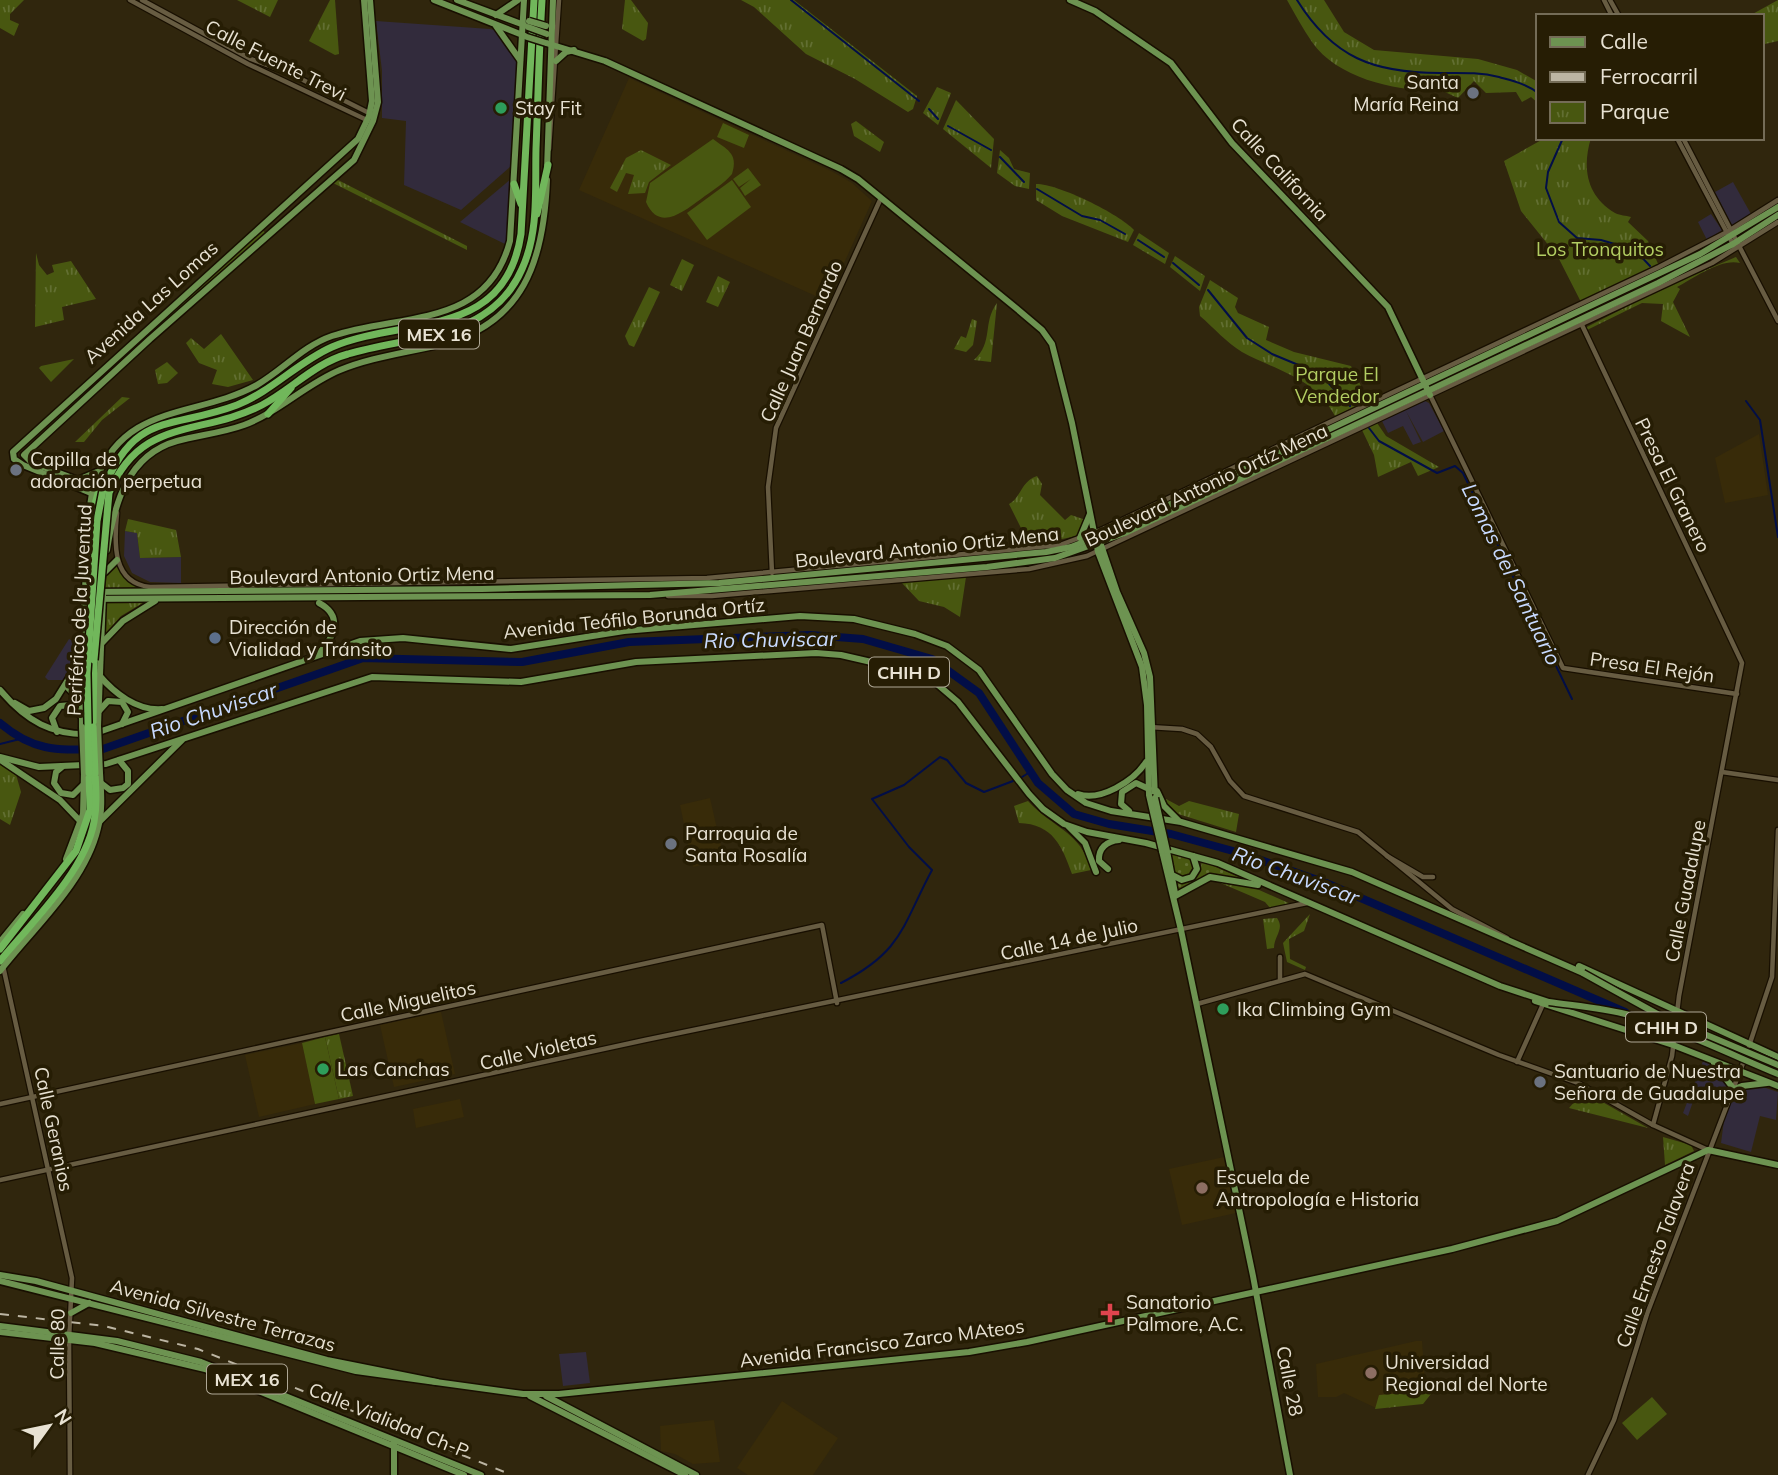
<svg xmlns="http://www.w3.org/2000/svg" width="1778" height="1475" font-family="Mulish,sans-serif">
	<defs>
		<pattern id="grass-dots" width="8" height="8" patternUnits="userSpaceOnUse" patternTransform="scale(1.75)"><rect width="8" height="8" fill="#485710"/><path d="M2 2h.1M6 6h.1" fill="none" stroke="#626f32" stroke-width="1.8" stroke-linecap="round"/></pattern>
		<pattern id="park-tufts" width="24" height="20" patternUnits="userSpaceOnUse" patternTransform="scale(1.75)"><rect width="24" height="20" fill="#485710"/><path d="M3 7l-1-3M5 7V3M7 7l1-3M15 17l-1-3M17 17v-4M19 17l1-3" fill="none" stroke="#626f32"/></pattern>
	</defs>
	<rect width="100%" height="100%" fill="#30260d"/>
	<g fill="#322b3c">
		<polygon points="376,21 490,29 498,31 518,60 511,166 461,210 404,185 406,121 382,118 382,71"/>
		<polygon points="511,179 507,245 460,222"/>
		<polygon points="1733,182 1751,214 1732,225 1715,192"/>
		<polygon points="1711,214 1722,230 1707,240 1698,222"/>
		<polygon points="1425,401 1429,403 1444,431 1423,442 1406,411 1421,442 1413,445 1403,426 1388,433 1382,421"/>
		<polygon points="125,531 137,533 140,558 181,557 181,583 150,582 132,573 124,556"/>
		<polygon points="69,639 76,643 76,657 67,680 48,680 45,677"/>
		<polygon points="1703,1061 1715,1067 1726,1083 1727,1092 1712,1087 1709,1094 1697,1090 1688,1116 1683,1113"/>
		<polygon points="1760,1086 1778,1092 1776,1120 1760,1116 1751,1152 1721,1143 1724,1120 1736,1091 1744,1087"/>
		<polygon points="586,1352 590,1383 563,1386 559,1354"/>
	</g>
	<g fill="#382b09">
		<polygon points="629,78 833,172 852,183 872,201 827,301 579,190"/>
		<polygon points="1759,434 1768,495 1725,503 1715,458"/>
		<polygon points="710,798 724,860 693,867 680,805"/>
		<polygon points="441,1012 455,1074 394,1087 380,1025"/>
		<polygon points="302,1043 315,1104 259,1117 245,1055"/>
		<polygon points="460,1099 464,1117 416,1128 413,1109"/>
		<polygon points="1224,1157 1236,1213 1182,1225 1169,1169"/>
		<polygon points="1416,1341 1422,1341 1425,1382 1415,1392 1379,1399 1376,1408 1344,1393 1336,1397 1318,1397 1316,1364"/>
		<polygon points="782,1401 838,1438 813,1475 748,1475 737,1468"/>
		<polygon points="714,1420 720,1462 693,1464 675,1454 661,1451 660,1426"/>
	</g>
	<g fill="url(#grass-dots)">
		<polygon points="1171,851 1190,857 1195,869 1190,876 1183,877 1175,874"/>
		<polygon points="1202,861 1241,878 1205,876 1177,891 1175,883 1193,882 1200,872"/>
	</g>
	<g fill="url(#park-tufts)">
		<polygon points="0,0 24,0 10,14 10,20 19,24 14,36 0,28"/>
		<polygon points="237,0 278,0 270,17"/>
		<polygon points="330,0 335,0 339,54 335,55 309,41"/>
		<polygon points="625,0 631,0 648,23 646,39 643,41 622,29"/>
		<polygon points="741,0 794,0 917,96 913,109 908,112 855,79 806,54 754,7"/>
		<path d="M1287 0H1324L1344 32 1374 50 1478 59 1517 70 1538 82V103L1531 97 1522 102 1516 92 1486 93 1474 81 1458 98 1436 88 1434 91C1393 90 1337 78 1312 42 1303 29 1295 14 1287 0Z"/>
		<polygon points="1778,0 1778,41 1765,44 1762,39 1762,16 1749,16"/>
		<polygon points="937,87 951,93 938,125 923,113"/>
		<polygon points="956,100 994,139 991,168 943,129"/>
		<polygon points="856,121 884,142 880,152 854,136 851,124"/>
		<path d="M1545 138H1591C1582 167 1586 196 1615 213 1621 216 1625 215 1631 217L1628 222 1648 241 1659 266 1581 302 1558 257 1521 211 1504 161Z"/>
		<polygon points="641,150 671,165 649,182 645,193 628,194 634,175 626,173 617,192 610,188 626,158"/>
		<polygon points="1000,150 1009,158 1014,169 1030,173 1029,189 1015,186 997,173"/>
		<polygon points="336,179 467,246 467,250 333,183"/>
		<path d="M1036 184C1059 184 1119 214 1134 230L1128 242 1062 216 1036 200Z"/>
		<polygon points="262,229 265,233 151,335 148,333"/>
		<polygon points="1139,233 1169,253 1165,264 1133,245"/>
		<polygon points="36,253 39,265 47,275 54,272 52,265 71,261 96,299 62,307 64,320 35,327"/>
		<polygon points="1175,256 1205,276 1200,291 1170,267"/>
		<path d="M1736 257 1740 263C1721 258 1694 278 1677 287L1680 289 1673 302 1690 337 1661 321 1663 304 1642 303 1587 330 1585 328 1665 287Z"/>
		<polygon points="682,259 694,265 682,291 670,285"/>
		<polygon points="718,276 730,282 718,307 706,302"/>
		<path d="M1210 280 1238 298 1235 307 1238 313 1269 327 1266 340 1294 352 1351 366 1368 400 1335 416C1314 377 1277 371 1242 352 1227 343 1214 328 1200 316L1199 307Z"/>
		<polygon points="649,287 660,292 634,347 629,345 625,336"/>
		<path d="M997 303 991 362 974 360C994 342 982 323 997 303Z"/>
		<polygon points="972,319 977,321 973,345 966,352 954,349 961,336 966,338"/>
		<polygon points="221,334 253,380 228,387 212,384 217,370 199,363 186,343 191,338 204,349"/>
		<polygon points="74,359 51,382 39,368 41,366"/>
		<polygon points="167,362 178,373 167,383 158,384 155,370"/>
		<polygon points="122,397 130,398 102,420 84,442 75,442"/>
		<polygon points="1377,423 1386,436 1439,467 1418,476 1411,462 1378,477 1374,455 1362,430"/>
		<path d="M1037 476 1042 484 1040 495 1065 520 1071 515 1083 519 1085 522 1076 536 1030 546 1009 504C1021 498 1021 481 1037 476Z"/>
		<polygon points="128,519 176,530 181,557 140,558 137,533 125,531"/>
		<polygon points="115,563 128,582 141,589 105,588 107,573"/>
		<polygon points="966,577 960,617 944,607 919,601 901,582"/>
		<polygon points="146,601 121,616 104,635 105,602"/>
		<polygon points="0,764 15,771 21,792 10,825 0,819"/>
		<polygon points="1166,799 1179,806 1189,801 1239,814 1236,832 1175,813 1164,800"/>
		<path d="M1028 801C1052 828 1081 831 1091 870L1072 874C1062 846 1053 824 1019 823L1014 806Z"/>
		<polygon points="1216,881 1248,885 1293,905 1271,909 1265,902"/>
		<polygon points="1310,914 1304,931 1289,939 1290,959 1306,967 1305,970 1287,962 1283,943"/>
		<path d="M1277 918C1285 929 1274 936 1274 948L1267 949 1263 919Z"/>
		<polygon points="339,1034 353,1096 339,1099 325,1037"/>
		<polygon points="1578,1088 1648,1128 1569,1108 1577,1099"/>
		<polygon points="1663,1137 1691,1145 1694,1151 1665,1165"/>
		<polygon points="1431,1378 1439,1384 1423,1404 1375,1409 1379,1395 1415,1392"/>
	</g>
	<g fill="#485710">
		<polygon points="723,123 749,135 744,148 717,137"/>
		<path d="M713 139C726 149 739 153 732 174 724 184 711 191 701 199 683 212 659 232 646 202L650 183Z"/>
		<polygon points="748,168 761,185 745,196 740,188 751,179 739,187 733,179"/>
		<polygon points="732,180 751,207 707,240 687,213"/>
		<polygon points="325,1037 339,1099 315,1104 302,1043"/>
		<polygon points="1652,1397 1667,1414 1637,1440 1622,1423"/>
	</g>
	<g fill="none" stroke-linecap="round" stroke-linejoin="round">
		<g stroke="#020e47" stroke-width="2">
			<polyline points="791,0 919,101"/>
			<path d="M1297 0C1333 58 1374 73 1440 73 1461 73 1479 72 1499 77 1513 81 1527 84 1538 93"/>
			<polyline points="929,109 938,119"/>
			<polyline points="948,126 991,150"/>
			<polyline points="1563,138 1548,172 1546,188 1559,222 1577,238 1601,240 1635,250 1650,266"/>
			<polyline points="1000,157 1024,182"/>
			<polyline points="1037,189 1082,216 1100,220 1125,234"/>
			<polyline points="1138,240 1164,257"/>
			<polyline points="1173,263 1199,285"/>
			<polyline points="1208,290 1247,338 1272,354 1320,374 1350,406"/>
			<polyline points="1746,401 1760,420 1778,537"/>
			<polyline points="1369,428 1379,441 1437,473 1455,466 1463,473 1572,699"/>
			<polyline points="0,744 20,739"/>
			<polyline points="1022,777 1030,772"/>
			<path d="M841 983C903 951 902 926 932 870L909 847 872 799 904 785 940 757 947 760 966 783 984 792 1013 781"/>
		</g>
		<g stroke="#020e47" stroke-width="8">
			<path d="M0 723C35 753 60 750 103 749L363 658 522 662 629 642 810 635 863 639 932 659 979 693 1038 783 1074 814 1109 824 1171 834 1244 854 1326 883 1625 1012"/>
			<polyline points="1677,1029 1704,1039"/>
		</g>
		<g stroke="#180f00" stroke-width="7">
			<g id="minor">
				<polyline points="130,0 248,64 369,121"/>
				<polyline points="142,0 251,59 291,74 371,114"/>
				<polyline points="1604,0 1612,16"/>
				<polyline points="1610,0 1619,16"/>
				<polyline points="1677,138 1734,246"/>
				<polyline points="1683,138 1778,321"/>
				<polyline points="549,149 559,0"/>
				<polyline points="1581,323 1742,663 1679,996 1672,1056 1653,1125"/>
				<polyline points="1430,395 1563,668 1737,694"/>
				<path d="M117 513C114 543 112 583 150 587L707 578 1060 545 1103 529 1659 267 1727 232 1778 200"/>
				<polyline points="772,573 768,487 776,428 881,198"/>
				<polyline points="668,596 712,596 1029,569 1087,556 1712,263 1778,222"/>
				<polyline points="1149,727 1182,729 1197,734 1211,747 1230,781 1244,796 1358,832 1452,909 1507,938"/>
				<polyline points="1722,772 1778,780"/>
				<polyline points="1387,856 1423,877 1433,877"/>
				<polyline points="3,966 72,1278 69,1339 70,1475"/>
				<polyline points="1280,979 1280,957"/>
				<polyline points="1197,1004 1305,974 1499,1055 1578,1083 1653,1125 1708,1150"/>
				<polyline points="1749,1046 1772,977 1778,830"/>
				<polyline points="1517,1062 1544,1002"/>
				<polyline points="0,1104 822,925 837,1003"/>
				<polyline points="0,1180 645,1040 1307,903"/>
				<polyline points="1588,1475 1614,1420 1647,1314 1745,1058"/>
			</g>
		</g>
		<g stroke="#180f00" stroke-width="9">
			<g id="major">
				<polyline points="434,0 525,36"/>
				<polyline points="457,0 524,25"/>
				<polyline points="1070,0 1095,11 1171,63 1232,143 1388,307 1430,395"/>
				<polyline points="496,15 518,0"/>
				<polyline points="496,26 520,60"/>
				<polyline points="546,43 605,61 841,169 858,179 1016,308 1042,330 1052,344 1072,423 1098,552 1142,667 1147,705 1149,795"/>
				<polyline points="556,61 566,52 574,50"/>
				<polyline points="547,169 553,0"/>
				<polyline points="97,472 78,480 32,463 24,455 150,339 354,160 373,121 378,102 370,0"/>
				<polyline points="91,493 23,465 14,459 13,452 358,139 369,116 372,101 364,0"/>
				<polyline points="1080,538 1090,514"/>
				<polyline points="1100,542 1117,592 1144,653 1150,677 1155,798"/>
				<path d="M107 550C114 505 127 455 177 441 199 435 222 433 244 425 279 412 306 384 340 370 371 357 406 353 438 345 524 325 544 260 547 180"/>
				<polyline points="105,572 117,560"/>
				<polyline points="85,592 482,589 719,583 1046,552 1071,547 1122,527 1700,254 1778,207"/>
				<polyline points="84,599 650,595 987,567 1055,558 1125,533 1658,283 1733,244 1778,215"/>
				<path d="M319 603C342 615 336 635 320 652"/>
				<polyline points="101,644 123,621 155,601"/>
				<path d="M99 675C114 693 137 711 162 709"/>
				<polyline points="66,686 81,701"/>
				<path d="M0 690C26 721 52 736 93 734L360 641 403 638 511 649 624 631 800 616 854 619 915 634 947 646 979 670 1052 774 1067 790 1086 803 1111 811 1181 822 1352 872 1583 973"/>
				<polyline points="15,703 29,711 44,708 56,699 79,662"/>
				<polyline points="99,711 108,701 122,702 128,712 122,724"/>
				<polyline points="98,726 103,596"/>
				<path d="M82 727C82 665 83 604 88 542 90 521 88 500 96 480 126 402 197 418 257 385 283 370 303 346 332 336 401 313 487 329 510 241L524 0"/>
				<polyline points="57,732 52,718 60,706 72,705 82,717"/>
				<polyline points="0,757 39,767 106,764 372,677 521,682 636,662 816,653 841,655 893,667 937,684 958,702 1029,794 1043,809 1064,824 1087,832 1146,843 1218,863 1500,986 1549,1002"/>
				<polyline points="2,761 60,800 81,822"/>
				<polyline points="62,767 56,772 54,783 61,793 73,795 84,784"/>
				<polyline points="101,783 110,790 123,788 128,784 128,771 119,760"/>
				<polyline points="1157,791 1164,806 1179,821"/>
				<path d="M1078 794C1100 802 1134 781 1146 762"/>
				<polyline points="1129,811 1121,804 1122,792 1136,783 1149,789"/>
				<polyline points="100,821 182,740"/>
				<polyline points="1069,827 1085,843 1096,872"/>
				<polyline points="1162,851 1181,930 1253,1276 1290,1475"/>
				<polyline points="1167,851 1175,893"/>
				<polyline points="66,859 83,814 84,774"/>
				<path d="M1108 869 1099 861C1098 848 1107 841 1119 840"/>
				<polyline points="1172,875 1182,880 1192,877 1197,869 1193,856"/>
				<polyline points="1175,896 1210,877 1258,885"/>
				<polyline points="0,942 23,914"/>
				<polyline points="1579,966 1778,1057"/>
				<path d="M0 971C34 927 85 883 98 828 103 810 101 791 100 773"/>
				<polyline points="1535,1001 1673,1045 1778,1086"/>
				<polyline points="1714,1063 1733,1088"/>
				<polyline points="1732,1090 1742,1086 1767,1083"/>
				<polyline points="0,1275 36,1281 327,1360 437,1382"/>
				<polyline points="0,1281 356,1371 523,1394 559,1394 969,1352 1027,1342 1452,1249 1557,1221 1708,1150 1778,1165"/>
				<polyline points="71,1313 89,1303"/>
				<polyline points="0,1326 117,1341 201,1362 481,1475"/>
				<polyline points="0,1332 95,1343 205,1369 464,1475"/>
				<polyline points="530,1396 685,1475"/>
				<polyline points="546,1396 696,1475"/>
				<polyline points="394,1442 394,1475"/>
			</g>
		</g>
		<g stroke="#180f00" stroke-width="10">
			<g id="highway">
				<polyline points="514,184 521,204"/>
				<polyline points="537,214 548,165"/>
				<polyline points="268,414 291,388"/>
				<path d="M103 490C135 410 171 430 237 405 272 391 298 362 332 347 405 316 505 341 521 234L534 0"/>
				<path d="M109 493C141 416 200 437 262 405 292 389 315 363 348 354 412 335 491 340 522 269 539 232 535 189 536 149 538 99 539 50 542 0"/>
				<polyline points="89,525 103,476"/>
				<polyline points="93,727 94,660"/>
				<polyline points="0,949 76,851 90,810 89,773"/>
				<path d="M0 961C31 923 85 872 94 822 97 806 96 790 95 773"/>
			</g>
		</g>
		<use href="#minor" stroke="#675c42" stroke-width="4.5"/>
		<use href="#major" stroke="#6d9351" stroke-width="6"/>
		<use href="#highway" stroke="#71b75b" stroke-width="7"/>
		<polyline stroke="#bcb5a3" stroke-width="2" stroke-dasharray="9 9" stroke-linecap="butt" points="0,1314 104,1326 198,1349 512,1475"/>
		<g stroke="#180f00" stroke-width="9" stroke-linecap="butt">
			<g id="major-bridge">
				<polyline points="529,21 546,26"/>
				<polyline points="528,27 547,34"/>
				<polyline points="527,37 546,43"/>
				<polyline points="98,726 100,773"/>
				<polyline points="82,727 84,774"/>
				<polyline points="1149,795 1162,851"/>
				<polyline points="1155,798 1167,851"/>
				<polyline points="1583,973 1659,1015 1778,1065"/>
				<path d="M1549 1002C1577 1006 1605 1008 1633 1016 1683 1031 1730 1054 1778 1074"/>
			</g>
		</g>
		<g stroke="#180f00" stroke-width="10" stroke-linecap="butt">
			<g id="highway-bridge">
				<polyline points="94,660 109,493"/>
				<polyline points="93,727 95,773"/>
				<polyline points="89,773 87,673 97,521 103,490"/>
			</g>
		</g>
		<use href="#major-bridge" stroke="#6d9351" stroke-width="6"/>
		<use href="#highway-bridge" stroke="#71b75b" stroke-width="7"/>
	</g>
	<g fill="#6b7280" stroke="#261d04" stroke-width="2.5">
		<circle cx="1473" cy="93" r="7"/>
		<circle cx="16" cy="470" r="7"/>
		<circle cx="671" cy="844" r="7"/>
		<circle cx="1540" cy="1082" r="7"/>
	</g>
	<g fill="#2e9e5b" stroke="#261d04" stroke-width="2.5">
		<circle cx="501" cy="108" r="7"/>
		<circle cx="1223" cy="1009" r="7"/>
		<circle cx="323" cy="1069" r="7"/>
	</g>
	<circle fill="#5c6f8a" stroke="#261d04" stroke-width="2.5" cx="215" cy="638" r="7"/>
	<g fill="#8d6e63" stroke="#261d04" stroke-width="2.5">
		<circle cx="1202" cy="1188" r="7"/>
		<circle cx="1371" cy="1373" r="7"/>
	</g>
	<path fill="#e0444e" stroke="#261d04" stroke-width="2.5" d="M1106.5 1302.5h7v7h7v7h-7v7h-7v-7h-7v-7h7z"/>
	<g text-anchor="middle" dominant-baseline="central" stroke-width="7" stroke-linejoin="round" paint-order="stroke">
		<g fill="#261d04" stroke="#aea795" stroke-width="2">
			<rect x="399" y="319.5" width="80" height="29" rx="5"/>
			<rect x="869" y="657.5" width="80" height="29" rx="5"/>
			<rect x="1626" y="1012.5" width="80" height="29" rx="5"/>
			<rect x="207" y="1364.5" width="80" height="29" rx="5"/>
		</g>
		<g font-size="18" font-weight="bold" fill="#e8e2d3">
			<text x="439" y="334">MEX 16</text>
			<text x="909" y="672">CHIH D</text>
			<text x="1666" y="1027">CHIH D</text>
			<text x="247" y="1379">MEX 16</text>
		</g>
		<g font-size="19" fill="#e8e2d3" stroke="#261d04">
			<text transform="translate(276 60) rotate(27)">Calle Fuente Trevi</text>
			<text transform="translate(1280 169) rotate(47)">Calle California</text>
			<text transform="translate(151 302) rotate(-42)">Avenida Las Lomas</text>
			<text transform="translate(801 341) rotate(-66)">Calle Juan Bernardo</text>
			<text transform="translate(1206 485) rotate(-25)">Boulevard Antonio Ortíz Mena</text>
			<text transform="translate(1673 485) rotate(64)">Presa El Granero</text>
			<text transform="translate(927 547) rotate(-6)">Boulevard Antonio Ortiz Mena</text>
			<text transform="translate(362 575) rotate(-1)">Boulevard Antonio Ortiz Mena</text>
			<text transform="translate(79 610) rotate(-87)">Periférico de la Juventud</text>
			<text transform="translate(634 618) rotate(-6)">Avenida Teófilo Borunda Ortíz</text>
			<text transform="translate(1652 667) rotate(8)">Presa El Rejón</text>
			<text transform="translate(1685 891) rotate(-79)">Calle Guadalupe</text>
			<text transform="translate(1069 939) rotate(-12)">Calle 14 de Julio</text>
			<text transform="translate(408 1001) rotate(-12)">Calle Miguelitos</text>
			<text transform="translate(538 1050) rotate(-13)">Calle Violetas</text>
			<text transform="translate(54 1129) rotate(78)">Calle Geranios</text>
			<text transform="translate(1655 1255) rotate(-70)">Calle Ernesto Talavera</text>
			<text transform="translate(223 1315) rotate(15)">Avenida Silvestre Terrazas</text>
			<text transform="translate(882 1343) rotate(-7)">Avenida Francisco Zarco MAteos</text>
			<text transform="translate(57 1344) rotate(-89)">Calle 80</text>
			<text transform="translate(1290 1381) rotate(79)">Calle 28</text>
			<text transform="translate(389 1420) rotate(22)">Calle Vialidad Ch-P</text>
		</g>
		<g font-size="19" fill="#e8e2d3" stroke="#261d04" text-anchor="start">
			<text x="1459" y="82" text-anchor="end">Santa<tspan x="1459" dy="22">María Reina</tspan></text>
			<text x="515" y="108">Stay Fit</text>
			<text x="30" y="459">Capilla de<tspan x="30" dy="22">adoración perpetua</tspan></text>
			<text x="229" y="627">Dirección de<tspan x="229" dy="22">Vialidad y Tránsito</tspan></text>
			<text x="685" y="833">Parroquia de<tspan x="685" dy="22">Santa Rosalía</tspan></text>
			<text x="1237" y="1009">Ika Climbing Gym</text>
			<text x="337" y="1069">Las Canchas</text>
			<text x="1554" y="1071">Santuario de Nuestra<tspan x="1554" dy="22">Señora de Guadalupe</tspan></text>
			<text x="1216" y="1177">Escuela de<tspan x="1216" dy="22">Antropología e Historia</tspan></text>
			<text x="1126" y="1302">Sanatorio<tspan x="1126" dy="22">Palmore, A.C.</tspan></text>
			<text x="1385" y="1362">Universidad<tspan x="1385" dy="22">Regional del Norte</tspan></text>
		</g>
		<g font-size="19" fill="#b2cd62" stroke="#261d04">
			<text x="1600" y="249">Los Tronquitos</text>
			<text x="1337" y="374">Parque El<tspan x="1337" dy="22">Vendedor</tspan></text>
		</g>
		<g font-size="21" font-style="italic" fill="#c8daff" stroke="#261d04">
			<text transform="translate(1512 574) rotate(64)">Lomas del Santuario</text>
			<text transform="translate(770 639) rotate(-1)">Rio Chuviscar</text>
			<text transform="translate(213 710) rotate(-19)">Rio Chuviscar</text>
			<text transform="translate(1296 875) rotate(20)">Rio Chuviscar</text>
		</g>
	</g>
	<rect x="1536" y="14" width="228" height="126" fill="#261d04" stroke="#746c57" stroke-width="2"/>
	<rect x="1550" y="37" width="35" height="10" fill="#6d9351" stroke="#746c57" stroke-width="2"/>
	<text x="1600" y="49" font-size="21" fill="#e8e2d3">Calle</text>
	<rect x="1550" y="72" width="35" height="10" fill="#bcb5a3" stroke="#746c57" stroke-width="2"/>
	<text x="1600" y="84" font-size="21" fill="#e8e2d3">Ferrocarril</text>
	<rect x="1550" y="102" width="35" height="21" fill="url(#park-tufts)" stroke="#746c57" stroke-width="2"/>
	<text x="1600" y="119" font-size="21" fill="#e8e2d3">Parque</text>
	<g transform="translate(49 1426) rotate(57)" stroke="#261d04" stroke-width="5" paint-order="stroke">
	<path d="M0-5L12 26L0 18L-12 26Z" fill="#e8e2d3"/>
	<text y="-10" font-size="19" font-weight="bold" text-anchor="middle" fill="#e8e2d3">N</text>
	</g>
</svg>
